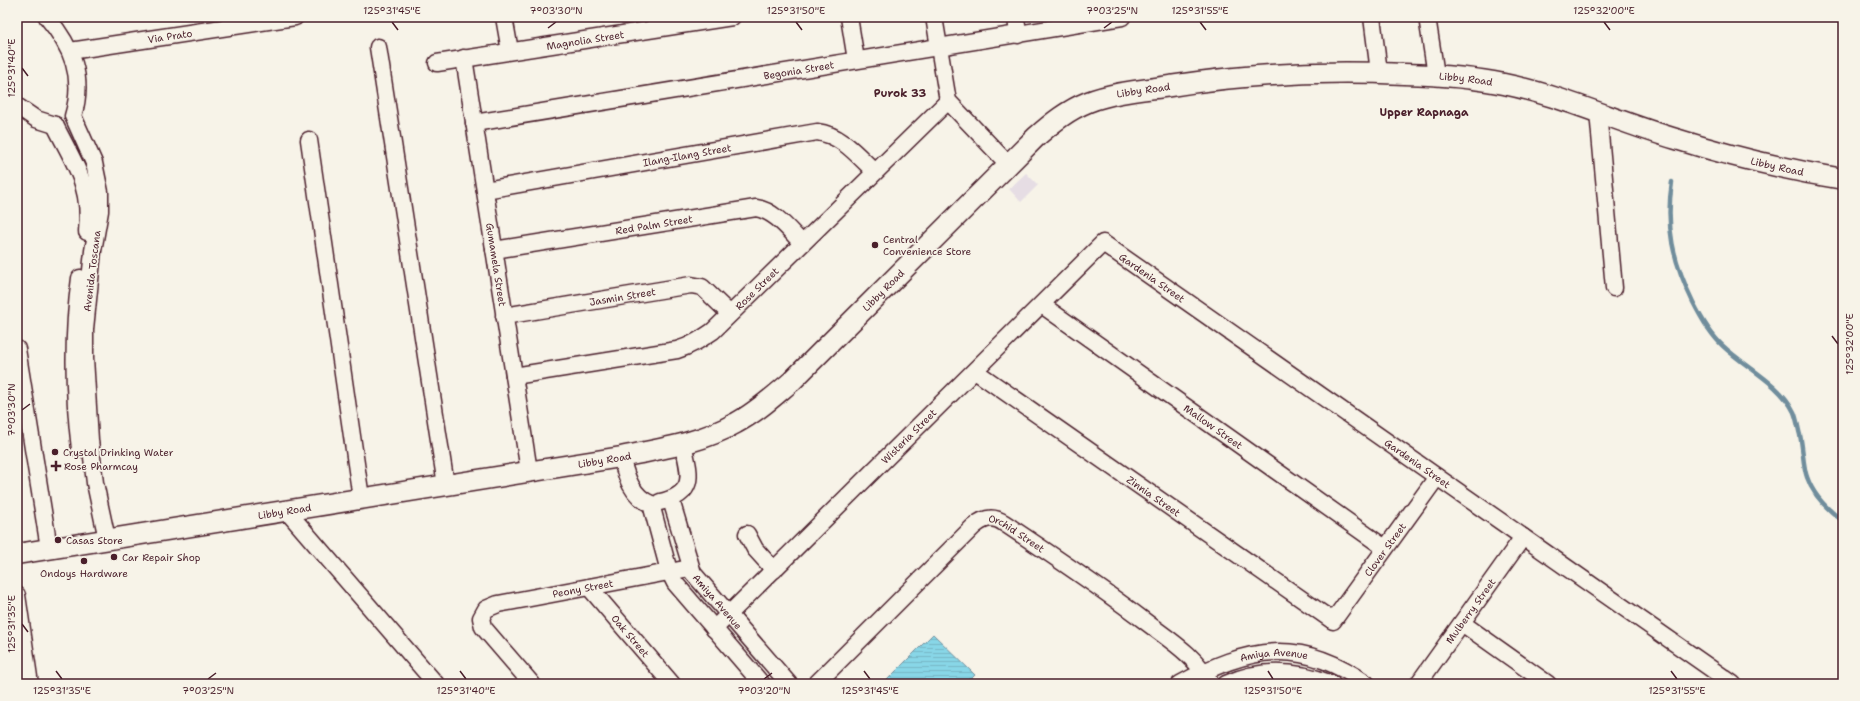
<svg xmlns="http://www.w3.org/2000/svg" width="1860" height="701" font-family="'Shantell Sans',sans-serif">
	<defs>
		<pattern id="water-rules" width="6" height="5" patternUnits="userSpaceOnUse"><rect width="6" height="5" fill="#88d6e7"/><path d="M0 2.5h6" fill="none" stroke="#77b7c6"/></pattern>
	</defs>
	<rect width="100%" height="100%" fill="#f7f3e8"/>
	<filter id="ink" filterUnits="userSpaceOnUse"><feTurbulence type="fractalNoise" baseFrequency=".025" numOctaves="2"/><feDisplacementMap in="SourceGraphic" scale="8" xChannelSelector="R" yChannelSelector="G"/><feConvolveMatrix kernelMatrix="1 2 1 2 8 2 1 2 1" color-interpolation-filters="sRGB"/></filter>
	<g filter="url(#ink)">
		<polygon fill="#e6dde4" points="1026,173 1038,185 1021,202 1009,189"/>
		<polygon fill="url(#water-rules)" stroke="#6f8d9c" points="933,634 975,675 966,684 883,684"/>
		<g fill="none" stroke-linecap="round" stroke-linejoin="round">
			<path stroke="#6f8d9c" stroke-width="4.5" d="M1672 182C1665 227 1673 261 1693 302 1701 318 1710 334 1723 346 1746 368 1780 383 1794 412 1797 419 1798 428 1800 435 1803 448 1803 466 1807 477 1813 495 1828 510 1843 521"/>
			<g stroke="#4a1f2b" stroke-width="19">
				<g id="minor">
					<path d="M47 17C72 47 85 77 73 116L94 163 100 192V211L93 251 85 329V358L90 440 95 483 107 539"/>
					<polyline points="504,17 510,51"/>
					<polyline points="849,17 856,60"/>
					<polyline points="934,17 948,101 1008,164"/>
					<polyline points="1016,17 1018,35"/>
					<polyline points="1372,17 1379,72"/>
					<polyline points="1427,17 1436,75"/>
					<polyline points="378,47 446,485"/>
					<path id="s1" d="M70 51 295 17"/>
					<path id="s2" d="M464 58 529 471"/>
					<path id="s3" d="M437 63 732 17"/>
					<polyline points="17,106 36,119 55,125"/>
					<polyline points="1598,112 1614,288"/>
					<path id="s4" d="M474 123 1122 17"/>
					<path d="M55 125C74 164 92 185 87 232"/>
					<polyline points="309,140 361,498"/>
					<path id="s5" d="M485 190 817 132C842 135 858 156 875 172"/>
					<path id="s6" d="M494 250 756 208C775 211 789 230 802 243"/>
					<path d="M80 278C72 336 73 391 80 449"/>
					<path id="s7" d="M1042 305 1385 548"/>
					<path id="s8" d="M504 316 691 285 702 287 730 314"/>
					<polyline points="17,349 49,548"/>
					<path id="s9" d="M975 371 1333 621 1437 477"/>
					<path id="s10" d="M514 376 677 350C691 346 701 339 713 331L948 101"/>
					<path d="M621 457C626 475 631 496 651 504"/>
					<path id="s11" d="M671 500 693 573 789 684"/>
					<path d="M660 502C697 494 690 474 683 444"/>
					<polyline points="651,504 669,571 675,583 762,684"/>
					<polyline points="286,510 436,684"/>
					<polyline points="747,534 755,549 774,570"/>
					<path id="s12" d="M589 587 672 684"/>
					<polyline points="17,595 30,684"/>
					<polyline points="1462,623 1548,684"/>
					<path id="s13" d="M714 629 1103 243 1733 684"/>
					<path id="s14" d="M532 684 483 627 481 618 486 609 498 604 690 568"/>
					<path id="s15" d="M816 684 973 527C983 518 992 515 1004 523 1052 555 1100 587 1146 622 1171 641 1196 656 1211 684"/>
					<path id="s16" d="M1180 684C1248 647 1300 636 1367 684"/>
					<path d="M1226 684C1261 668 1296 670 1332 684"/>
					<path id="s17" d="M1418 684 1523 537"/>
				</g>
			</g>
			<g stroke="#4a1f2b" stroke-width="23">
				<g id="major">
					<path id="s18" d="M17 554 621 457C660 449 701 443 736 423 757 412 774 396 792 381L1036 137C1052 123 1068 110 1088 102 1114 92 1143 90 1170 86 1248 74 1325 70 1404 74 1437 75 1471 77 1504 84 1563 96 1618 122 1676 139 1730 156 1787 170 1843 179"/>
				</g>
			</g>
			<use href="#minor" stroke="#f7f3e8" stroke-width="16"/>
			<use href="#major" stroke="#f7f3e8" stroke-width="20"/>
		</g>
	</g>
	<path fill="none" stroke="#4a1f2b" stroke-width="1.5" d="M392 22 398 30M796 22 802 30M1200 22 1206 30M1604 22 1610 30M548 28 556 22M1104 28 1112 22M22 68 28 76M1832 336 1838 344M22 410 30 404M22 624 28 632M56 671 62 679M460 671 466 679M864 671 870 679M1268 671 1273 679M1671 671 1677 679M208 679 216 673M764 679 772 673"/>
	<g fill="#4a1f2b" stroke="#f7f3e8" stroke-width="1.5">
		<circle cx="875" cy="245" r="4"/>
		<circle cx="55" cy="452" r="4"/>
		<path d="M54 460h4v4h4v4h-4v4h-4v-4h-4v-4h4z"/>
		<circle cx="58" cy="540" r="4"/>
		<circle cx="114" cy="557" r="4"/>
		<circle cx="84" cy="561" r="4"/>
	</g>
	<g text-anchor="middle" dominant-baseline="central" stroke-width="3.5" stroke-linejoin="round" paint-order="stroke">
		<g font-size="10" fill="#4a1f2b" stroke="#f7f3e8">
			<text stroke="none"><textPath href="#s1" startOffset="101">Via Prato</textPath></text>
			<text stroke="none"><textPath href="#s3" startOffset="150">Magnolia Street</textPath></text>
			<text stroke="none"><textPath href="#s4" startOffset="329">Begonia Street</textPath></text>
			<text stroke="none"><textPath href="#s18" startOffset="1591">Libby Road</textPath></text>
			<text stroke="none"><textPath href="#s18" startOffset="1267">Libby Road</textPath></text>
			<text stroke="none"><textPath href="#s5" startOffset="205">Ilang-Ilang Street</textPath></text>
			<text stroke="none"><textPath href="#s18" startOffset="1915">Libby Road</textPath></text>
			<text stroke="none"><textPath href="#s6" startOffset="162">Red Palm Street</textPath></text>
			<text stroke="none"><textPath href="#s2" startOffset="209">Gumamela Street</textPath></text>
			<text transform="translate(92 271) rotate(-83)">Avenida Toscana</text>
			<text stroke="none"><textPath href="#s13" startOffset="608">Gardenia Street</textPath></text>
			<text stroke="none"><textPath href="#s10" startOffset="267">Rose Street</textPath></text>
			<text stroke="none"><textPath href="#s18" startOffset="931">Libby Road</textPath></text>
			<text stroke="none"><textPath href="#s8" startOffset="120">Jasmin Street</textPath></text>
			<text stroke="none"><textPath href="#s7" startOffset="210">Mallow Street</textPath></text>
			<text stroke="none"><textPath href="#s13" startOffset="274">Wisteria Street</textPath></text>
			<text stroke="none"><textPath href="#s18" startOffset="595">Libby Road</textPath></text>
			<text stroke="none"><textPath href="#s13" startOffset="932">Gardenia Street</textPath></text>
			<text stroke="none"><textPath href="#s9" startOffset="218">Zinnia Street</textPath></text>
			<text stroke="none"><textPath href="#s18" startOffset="271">Libby Road</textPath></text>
			<text stroke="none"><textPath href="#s15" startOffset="272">Orchid Street</textPath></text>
			<text stroke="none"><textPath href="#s9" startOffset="525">Clover Street</textPath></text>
			<text stroke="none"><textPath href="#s14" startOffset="194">Peony Street</textPath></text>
			<text stroke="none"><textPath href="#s11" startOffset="114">Amiya Avenue</textPath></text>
			<text stroke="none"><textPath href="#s17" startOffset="90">Mulberry Street</textPath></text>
			<text stroke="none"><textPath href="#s12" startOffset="64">Oak Street</textPath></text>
			<text stroke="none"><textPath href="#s16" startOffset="100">Amiya Avenue</textPath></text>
		</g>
		<g font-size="10" fill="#4a1f2b" stroke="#f7f3e8" text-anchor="start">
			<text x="883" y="239">Central<tspan x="883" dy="12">Convenience Store</tspan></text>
			<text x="63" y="452">Crystal Drinking Water</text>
			<text x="64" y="466">Rose Pharmcay</text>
			<text x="66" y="540">Casas Store</text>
			<text x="122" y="557">Car Repair Shop</text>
			<text x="84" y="573" text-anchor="middle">Ondoys Hardware</text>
		</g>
		<g font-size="11" font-weight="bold" fill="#4a1f2b" stroke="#f7f3e8">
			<text x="900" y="93">Purok 33</text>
			<text x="1424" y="112">Upper Rapnaga</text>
		</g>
	</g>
	<rect width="1860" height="701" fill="none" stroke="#f7f3e8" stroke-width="44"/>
	<rect x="22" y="22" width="1816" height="657" fill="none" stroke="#4a1f2b" stroke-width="1.5"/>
	<g font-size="10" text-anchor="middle" fill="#4a1f2b">
		<text x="392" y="14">125°31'45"E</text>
		<text x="556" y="14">7°03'30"N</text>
		<text x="796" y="14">125°31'50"E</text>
		<text x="1112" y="14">7°03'25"N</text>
		<text x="1200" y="14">125°31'55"E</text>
		<text x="1604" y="14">125°32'00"E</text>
		<text transform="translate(11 68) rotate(-90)" y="4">125°31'40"E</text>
		<text transform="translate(1849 344) rotate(-90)" y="4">125°32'00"E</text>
		<text transform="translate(11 410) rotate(-90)" y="4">7°03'30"N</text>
		<text transform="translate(11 624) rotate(-90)" y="4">125°31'35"E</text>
		<text x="62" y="694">125°31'35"E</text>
		<text x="208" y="694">7°03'25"N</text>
		<text x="466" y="694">125°31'40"E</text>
		<text x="764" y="694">7°03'20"N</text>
		<text x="870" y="694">125°31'45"E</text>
		<text x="1273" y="694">125°31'50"E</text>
		<text x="1677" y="694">125°31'55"E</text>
	</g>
</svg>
